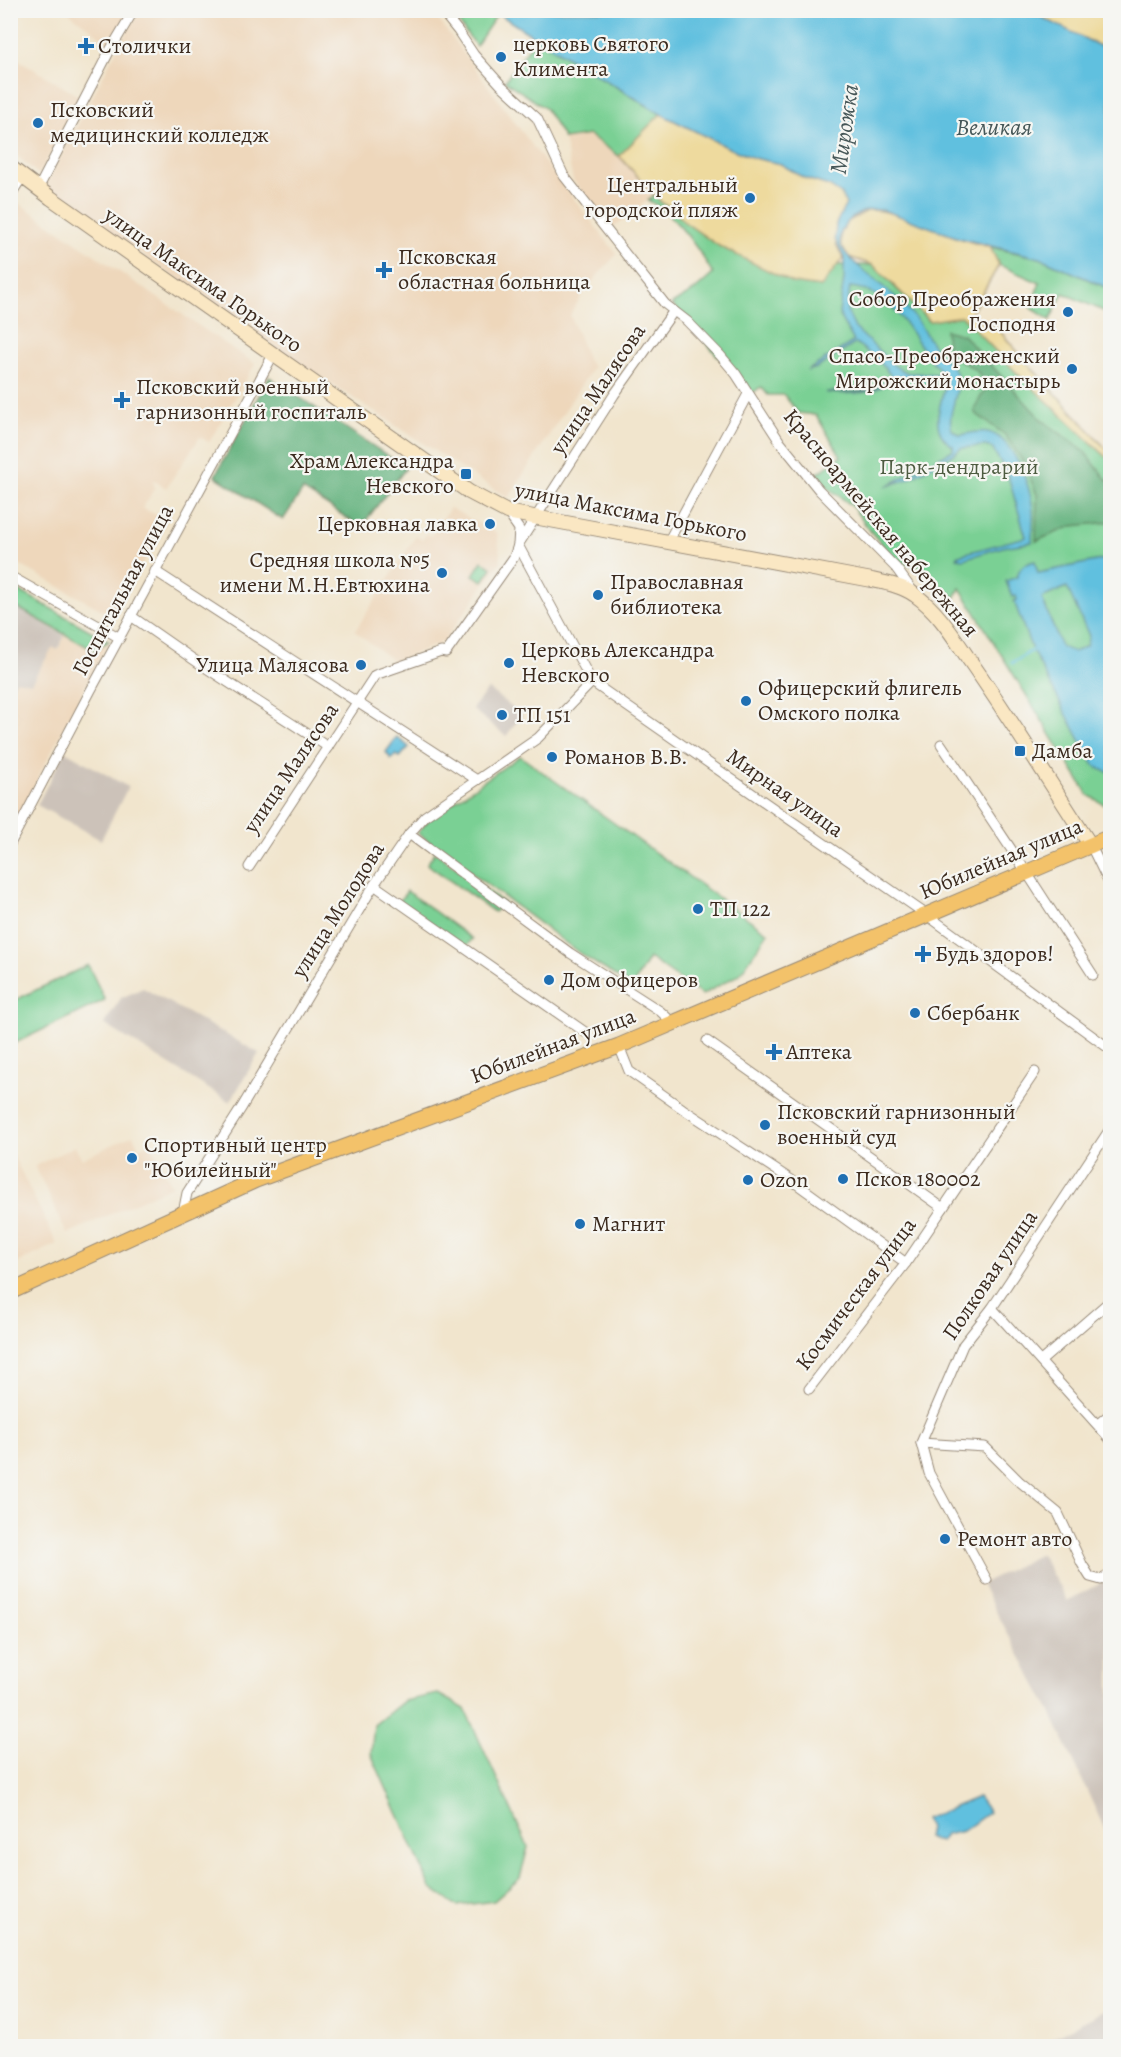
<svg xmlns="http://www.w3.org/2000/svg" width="1121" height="2057" font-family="Alegreya,serif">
	<rect width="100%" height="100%" fill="#f6f6f2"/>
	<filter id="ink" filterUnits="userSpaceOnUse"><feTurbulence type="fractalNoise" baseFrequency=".0167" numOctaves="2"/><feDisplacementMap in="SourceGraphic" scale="12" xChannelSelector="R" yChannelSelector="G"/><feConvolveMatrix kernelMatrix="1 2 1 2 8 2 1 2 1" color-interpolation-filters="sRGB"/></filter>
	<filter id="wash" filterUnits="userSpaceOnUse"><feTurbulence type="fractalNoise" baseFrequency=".008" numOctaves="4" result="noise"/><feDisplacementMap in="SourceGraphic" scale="24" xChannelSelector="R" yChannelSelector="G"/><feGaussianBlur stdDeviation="1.35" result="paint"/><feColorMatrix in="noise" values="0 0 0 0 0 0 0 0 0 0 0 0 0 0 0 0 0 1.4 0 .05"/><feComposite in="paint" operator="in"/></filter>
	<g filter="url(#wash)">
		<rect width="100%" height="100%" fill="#f1e5cd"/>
		<g fill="#eed7bb">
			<polygon points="67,11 130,11 110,44"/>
			<polygon points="140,11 432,11 549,168 617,254 587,287 570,315 588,361 593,367 508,498 290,357 45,187 117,49"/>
			<polygon points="11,55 80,97 39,175 11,150"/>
			<polygon points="589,135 619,156 654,195 612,228 573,180 564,139"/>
			<polygon points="14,200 255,364 209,442 200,437 166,488 152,479 155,488 142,508 167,520 113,616 11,560 10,206"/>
			<polygon points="450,508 497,533 501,561 444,641 395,662 355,631 416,536 422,540 427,534 431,536"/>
			<polygon points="65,636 93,650 109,641 17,818 11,814 11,688 17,680 31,683 53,646 58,650"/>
			<polygon points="133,1135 139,1148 150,1143 172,1186 67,1234 35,1166 75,1146 82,1159"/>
			<polygon points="10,1149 57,1244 11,1266 10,1266"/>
		</g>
		<g fill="#ccc2b9">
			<polygon points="11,604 65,636 57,650 53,647 31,683 17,680 11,688"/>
			<polygon points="488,689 522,715 506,736 472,709"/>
			<polygon points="65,751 128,787 101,840 37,805"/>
			<polygon points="143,988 259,1053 230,1102 104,1024 121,998"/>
			<polygon points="1041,1554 1067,1601 1110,1578 1110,1841 1051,1712 981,1584"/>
			<polygon points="1110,2008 1110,2046 1036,2046"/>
		</g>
		<g fill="#7ad094" stroke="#5a7d59" stroke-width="1.5">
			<polygon points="450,11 494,11 498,13 476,46"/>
			<polygon points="536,38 661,114 619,156 589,135 564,139 546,109 505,81"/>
			<path d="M654 195 662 203 672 207 683 221 719 246 793 283 821 287 836 265H873L929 321 962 316 1016 372 1110 460V808L1088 795 960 588 955 598 918 566 898 563 871 532 851 505 813 477 841 456 816 415 798 413 784 395H768L761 387 751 394 672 304 695 290 713 274C697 246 676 215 648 200Z"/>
			<polygon points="990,247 1040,258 1110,289 1110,314 1063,293 1050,320 1030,307 1040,283 999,265"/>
			<polygon points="482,561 492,568 483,581 473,575"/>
			<polygon points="10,586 11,586 109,641 93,650 11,604"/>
			<polygon points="520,756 768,933 740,974 702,995 649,958 633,985 628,984 582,955 418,833 429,819"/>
			<polygon points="435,852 504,903 494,912 427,864"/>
			<polygon points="407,891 472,939 465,948 399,902"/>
			<polygon points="88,965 105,1000 11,1045 11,1002"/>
			<polygon points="438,1694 465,1709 528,1847 520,1878 494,1901 457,1906 431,1888 371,1754 374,1725 404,1701"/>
		</g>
		<g fill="#63b27e" stroke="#4f6e4e" stroke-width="1.5">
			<polygon points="945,330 963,335 1042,420 1084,451 1106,479 1110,482 1110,522 1072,526 1036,541 1037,495 1024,463 1005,435 975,413 974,409 987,386 977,371 948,352"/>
			<polygon points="269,377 406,468 361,527 303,490 283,520 215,476"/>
		</g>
		<g fill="#eeda9e" stroke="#94825e" stroke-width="1.5">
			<polygon points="1029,11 1095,11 1110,18 1110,51"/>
			<polygon points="661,114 729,148 754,158 781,164 804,178 829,186 842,194 846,204 836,224 836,244 843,258 821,287 793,283 719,246 683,221 672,207 662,203 619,156"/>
			<path d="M869 210C901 211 929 228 959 238 969 242 980 244 990 247L999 265 970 315 992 328 995 325C1031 370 1072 410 1110 453V460L1016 372 962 316 930 321 873 265 849 257 841 245V233L847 222Z"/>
		</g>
		<g fill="#61c0df" stroke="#4e757e" stroke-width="1.5" fill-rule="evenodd">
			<path d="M494 11H1029L1110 51V289L1040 258 959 238 883 210C878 210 873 209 869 210 854 213 834 229 841 246 847 260 886 288 898 299 917 316 923 332 937 351 941 357 949 361 953 367 967 386 945 410 952 430L960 435C968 434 979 430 988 432 1014 438 1030 486 1033 509 1034 520 1032 531 1032 542L1003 547 963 559 957 558 959 555 1026 537 1007 473 992 448 985 446 961 448 952 455 910 478 885 487 953 450V446C928 431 940 406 946 383L944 380 924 381 896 376C877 396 852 394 827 393V392C849 392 877 395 891 376L880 362 856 343 817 368 807 371 854 341 842 321 839 313 844 279V258L835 239 836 224 846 204 841 194 829 186 804 178 781 164 754 158 729 148 661 114 536 38ZM850 287C889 291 905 323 925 352 929 359 935 364 940 370L938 374 908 373 896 367 855 328 847 311Z"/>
			<path d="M1110 558V773L1100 769 1093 764 1032 650 1014 601 1017 600 1016 596 1012 597 1006 581 1017 577C1020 566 1023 564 1035 561L1038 573ZM1067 587 1089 636 1086 646 1074 652 1061 647 1042 598Z"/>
			<polygon points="397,737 409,747 400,757 396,755 391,759 386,752"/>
			<polygon points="978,1797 989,1812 963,1831 945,1835 940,1842 927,1837 929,1828 925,1819"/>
		</g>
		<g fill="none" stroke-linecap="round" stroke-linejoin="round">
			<polyline stroke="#61c0df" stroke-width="3" points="1012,663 1036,648"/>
		</g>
	</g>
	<g filter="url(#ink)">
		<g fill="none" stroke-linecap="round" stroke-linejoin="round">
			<g stroke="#968876" stroke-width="11">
				<g id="minor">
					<polyline points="441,10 458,31 474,55 501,85 537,118 564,176 665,304 687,321 720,355 736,374 780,442 819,490 896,568 914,593"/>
					<polyline points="38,189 109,52 134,10"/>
					<polyline points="10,196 22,177"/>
					<polyline points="507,512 519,529 518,545 592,682 927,915 1110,1049"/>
					<polyline points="668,542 748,394"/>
					<polyline points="155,571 477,780"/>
					<polyline points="10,576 120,638"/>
					<polyline points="131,616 200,664 328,747"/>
					<polyline points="941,744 1027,873 1093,975"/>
					<polyline points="409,834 570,953 660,1011 673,1023"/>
					<polyline points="10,844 91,690 273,355"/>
					<polyline points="1091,846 1110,885"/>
					<polyline points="249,867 375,675 441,652 446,653 514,557 518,545 614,395 673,312"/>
					<polyline points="374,885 585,1032"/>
					<polyline points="707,1041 943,1208"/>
					<polyline points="619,1046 629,1071 683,1109 790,1179 906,1263"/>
					<polyline points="183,1213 187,1193 242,1107 374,885 409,834 425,816 538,738 592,682"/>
					<polyline points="992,1308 1110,1439"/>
					<polyline points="1041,1361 1110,1301"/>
					<polyline points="809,1389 906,1263 1035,1072"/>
					<polyline points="1098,1424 1110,1414"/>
					<polyline points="921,1443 985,1447 1019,1481 1058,1513 1082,1564 1090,1577 1101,1580 1110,1574"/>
					<polyline points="987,1580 929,1473 921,1443 963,1345 992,1308 1110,1129"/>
				</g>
			</g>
			<g stroke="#968876" stroke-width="16">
				<path id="secondary" d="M10 167 51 198 469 492 507 512 872 580C886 583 903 586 915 595 937 610 953 636 968 658 1011 719 1050 783 1091 846"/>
			</g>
			<g stroke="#968876" stroke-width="17">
				<polyline id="primary" points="10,1292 256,1180 619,1046 1110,837"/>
			</g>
			<use href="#minor" stroke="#fff" stroke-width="9"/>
			<use href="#secondary" stroke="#fae7c3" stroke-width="14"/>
			<use href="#primary" stroke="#f3c26a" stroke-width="15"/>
		</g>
	</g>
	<g fill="#1f6fb2" stroke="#f6f6f2" stroke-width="2">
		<path d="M83 37h6v6h6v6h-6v6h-6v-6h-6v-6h6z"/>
		<circle cx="501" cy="57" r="6"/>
		<circle cx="38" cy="123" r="6"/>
		<circle cx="750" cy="198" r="6"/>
		<path d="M381 261h6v6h6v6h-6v6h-6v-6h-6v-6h6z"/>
		<circle cx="1068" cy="312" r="6"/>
		<circle cx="1072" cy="369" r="6"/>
		<path d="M119 391h6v6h6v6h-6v6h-6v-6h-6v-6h6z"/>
		<rect x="460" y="468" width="12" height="12" rx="3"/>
		<circle cx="490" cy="524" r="6"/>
		<circle cx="442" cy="573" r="6"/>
		<circle cx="598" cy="595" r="6"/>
		<circle cx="509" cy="663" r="6"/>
		<circle cx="361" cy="665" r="6"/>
		<circle cx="746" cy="701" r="6"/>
		<circle cx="502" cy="715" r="6"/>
		<rect x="1014" y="745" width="12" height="12" rx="3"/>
		<circle cx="552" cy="757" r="6"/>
		<circle cx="698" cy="909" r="6"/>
		<path d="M920 945h6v6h6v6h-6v6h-6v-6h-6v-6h6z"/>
		<circle cx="549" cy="980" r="6"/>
		<circle cx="915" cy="1013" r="6"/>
		<path d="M771 1043h6v6h6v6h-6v6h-6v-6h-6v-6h6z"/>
		<circle cx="765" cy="1125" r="6"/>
		<circle cx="132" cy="1158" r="6"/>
		<circle cx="843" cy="1179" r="6"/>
		<circle cx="748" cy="1180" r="6"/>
		<circle cx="580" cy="1224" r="6"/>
		<circle cx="945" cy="1539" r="6"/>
	</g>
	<g text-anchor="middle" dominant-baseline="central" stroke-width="4.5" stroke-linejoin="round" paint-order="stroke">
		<g font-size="22" fill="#3b2a1e" stroke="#f6f6f2" text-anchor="start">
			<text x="513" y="44">церковь Святого<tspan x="513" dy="25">Климента</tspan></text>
			<text x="98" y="46">Столички</text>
			<text x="50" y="110">Псковский<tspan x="50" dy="25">медицинский колледж</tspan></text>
			<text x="738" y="185" text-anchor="end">Центральный<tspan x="738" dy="25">городской пляж</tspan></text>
			<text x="398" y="257">Псковская<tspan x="398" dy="25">областная больница</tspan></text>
			<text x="1056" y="299" text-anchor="end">Собор Преображения<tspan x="1056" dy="25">Господня</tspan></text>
			<text x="1060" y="356" text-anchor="end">Спасо-Преображенский<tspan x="1060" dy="25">Мирожский монастырь</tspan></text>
			<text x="136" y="387">Псковский военный<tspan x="136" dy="25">гарнизонный госпиталь</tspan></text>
			<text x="454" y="461" text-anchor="end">Храм Александра<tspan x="454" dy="25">Невского</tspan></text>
			<text x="478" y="524" text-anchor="end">Церковная лавка</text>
			<text x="430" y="560" text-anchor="end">Средняя школа №5<tspan x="430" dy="25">имени М.Н.Евтюхина</tspan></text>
			<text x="610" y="582">Православная<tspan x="610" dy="25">библиотека</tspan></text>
			<text x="521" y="650">Церковь Александра<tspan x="521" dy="25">Невского</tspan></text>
			<text x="349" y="665" text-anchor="end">Улица Малясова</text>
			<text x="758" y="688">Офицерский флигель<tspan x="758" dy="25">Омского полка</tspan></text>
			<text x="514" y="715">ТП 151</text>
			<text x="1032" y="751">Дамба</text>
			<text x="564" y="757">Романов В.В.</text>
			<text x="710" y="909">ТП 122</text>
			<text x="935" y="954">Будь здоров!</text>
			<text x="561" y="980">Дом офицеров</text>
			<text x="927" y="1013">Сбербанк</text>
			<text x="786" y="1052">Аптека</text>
			<text x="777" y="1112">Псковский гарнизонный<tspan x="777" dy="25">военный суд</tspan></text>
			<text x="144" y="1145">Спортивный центр<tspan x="144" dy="25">"Юбилейный"</tspan></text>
			<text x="855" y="1179">Псков 180002</text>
			<text x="760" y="1180">Ozon</text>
			<text x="592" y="1224">Магнит</text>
			<text x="957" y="1539">Ремонт авто</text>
		</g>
		<g font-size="22" fill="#3b2a1e" stroke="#f6f6f2">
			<text transform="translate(203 280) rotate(35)">улица Максима Горького</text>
			<text transform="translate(598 389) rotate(-56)">улица Малясова</text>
			<text transform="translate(631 512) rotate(11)">улица Максима Горького</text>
			<text transform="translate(881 523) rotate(50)">Красноармейская набережная</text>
			<text transform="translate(123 590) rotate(-62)">Госпитальная улица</text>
			<text transform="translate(291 768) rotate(-56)">улица Малясова</text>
			<text transform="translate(785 793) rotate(35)">Мирная улица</text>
			<text transform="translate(1001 859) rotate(-23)">Юбилейная улица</text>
			<text transform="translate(338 910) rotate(-58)">улица Молодова</text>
			<text transform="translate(553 1046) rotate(-21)">Юбилейная улица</text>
			<text transform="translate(990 1275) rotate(-56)">Полковая улица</text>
			<text transform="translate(856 1294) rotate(-53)">Космическая улица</text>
		</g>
		<g font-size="22" fill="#4e5c41" stroke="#f6f6f2">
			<text x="959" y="467">Парк-дендрарий</text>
		</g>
		<g font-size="24" font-style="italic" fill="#465758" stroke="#f6f6f2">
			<text x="994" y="127">Великая</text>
			<text transform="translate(844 129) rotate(-82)">Мирожка</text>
		</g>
	</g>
	<rect width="1121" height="2057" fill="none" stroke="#f6f6f2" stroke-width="36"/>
</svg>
